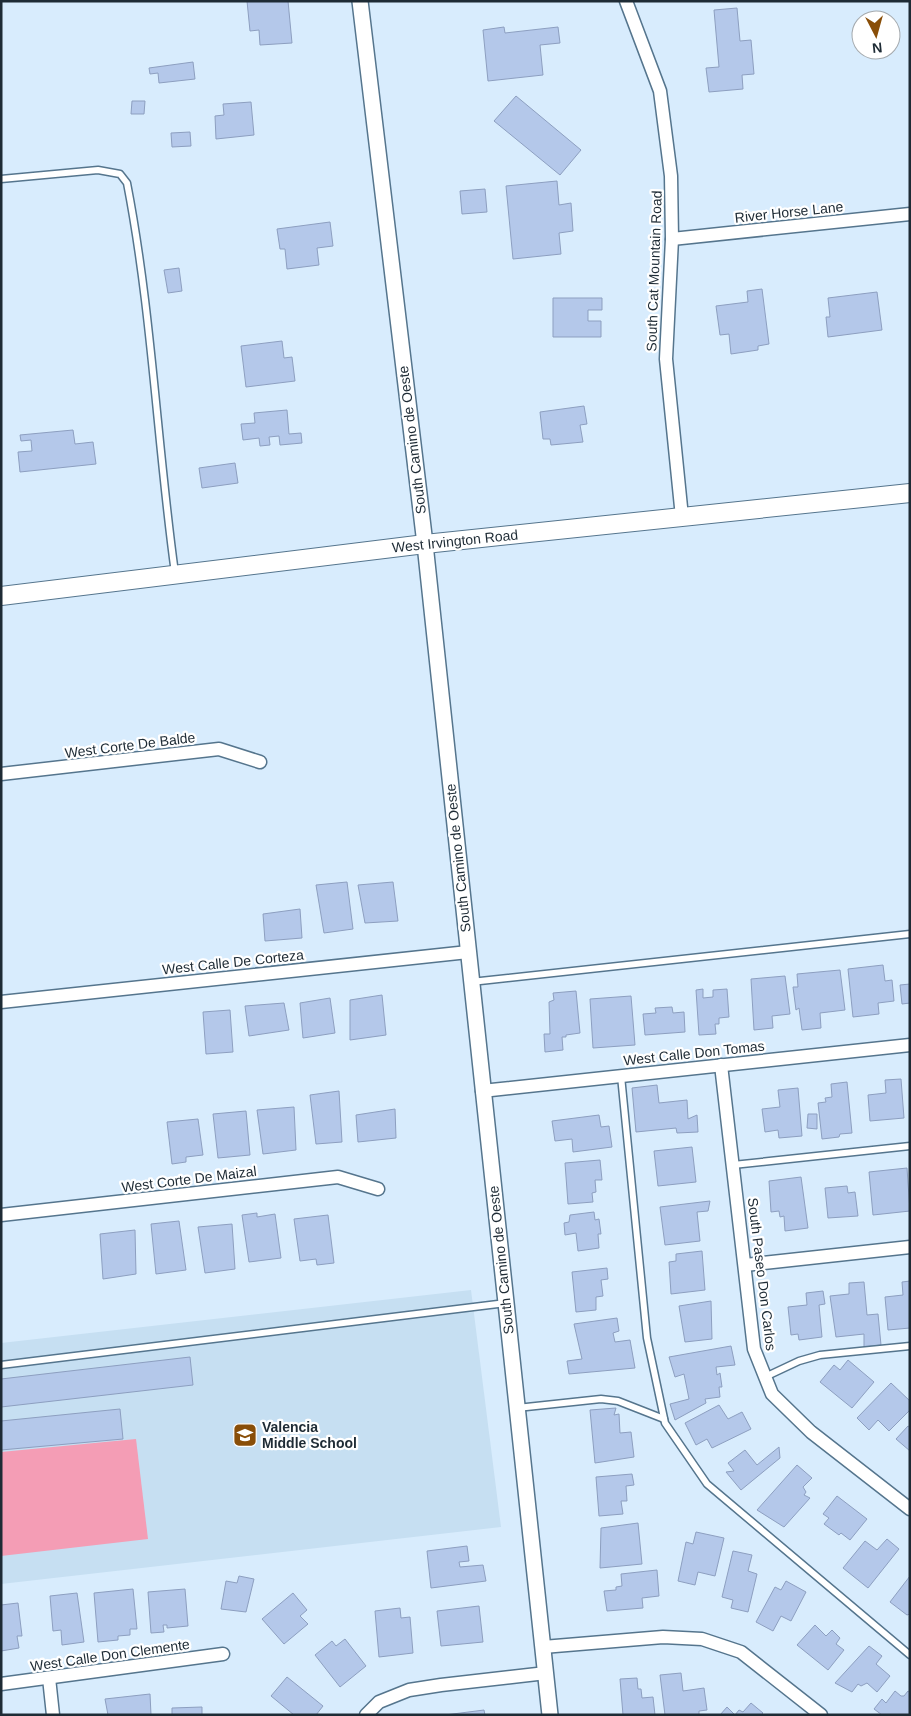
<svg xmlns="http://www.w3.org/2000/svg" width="911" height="1716" font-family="Helvetica,sans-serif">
	<rect width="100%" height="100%" fill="#d8ecfd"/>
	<polygon fill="#c6dff2" points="471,1290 501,1527 1,1584 1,1343"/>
	<polygon fill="#f49db5" points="136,1439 148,1539 1,1556 1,1452"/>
	<g fill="#b4c8ea" stroke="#8d9fc0">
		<polygon points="247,1 288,1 292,43 260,45 259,30 250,31"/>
		<polygon points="737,8 740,41 751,40 754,74 742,75 743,89 709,92 706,68 719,67 714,10"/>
		<polygon points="504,27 505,33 558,27 560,43 540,45 543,75 488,81 483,30"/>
		<polygon points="193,62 195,79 159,83 158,73 150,74 149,68"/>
		<polygon points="516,96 581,150 560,175 494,121"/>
		<polygon points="132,101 145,101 144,114 131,114"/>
		<polygon points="251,102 254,135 216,139 215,116 224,115 223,104"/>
		<polygon points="190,132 191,146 172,147 171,133"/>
		<polygon points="557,181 559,205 571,203 573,231 559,233 561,254 513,259 506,186"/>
		<polygon points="485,189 487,212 462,214 460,191"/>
		<polygon points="330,222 333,246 317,248 319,265 287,269 285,249 280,249 277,229"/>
		<polygon points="179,268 182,291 168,293 164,270"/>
		<polygon points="762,289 769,344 758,346 758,350 731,354 729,334 720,335 716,306 748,302 747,291"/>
		<polygon points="877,292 882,330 828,337 826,317 830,317 828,298"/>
		<polygon points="553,298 602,298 602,310 588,310 588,321 601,321 601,337 553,337"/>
		<polygon points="282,341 284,358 292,357 295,381 246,387 241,346"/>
		<polygon points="584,406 587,424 580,425 583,442 551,445 550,439 543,439 540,412"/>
		<polygon points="287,410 289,434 301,433 302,443 280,445 279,436 269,437 270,445 260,446 259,438 243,440 241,424 255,423 254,413"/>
		<polygon points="73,430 75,444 93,442 96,464 20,472 18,452 32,451 31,440 21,441 20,435"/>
		<polygon points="235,463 238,483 202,488 199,468"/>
		<polygon points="347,882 353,929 324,933 316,885"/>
		<polygon points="393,882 398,921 365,923 358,885"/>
		<polygon points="300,909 302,938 265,941 263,914"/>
		<polygon points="883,965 885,981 892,980 894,1001 878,1003 879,1014 853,1017 848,969"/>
		<polygon points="840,970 845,1010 820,1013 821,1028 802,1030 799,1008 796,1010 793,987 798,987 797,974"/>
		<polygon points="785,976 790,1014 772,1016 773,1028 754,1030 751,979"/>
		<polygon points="910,984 910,1003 902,1004 900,985"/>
		<polygon points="703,989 703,998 713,997 713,990 727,989 729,1017 719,1018 719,1024 715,1024 716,1034 699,1035 696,990"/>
		<polygon points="576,991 580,1033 566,1035 566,1037 562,1037 563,1050 545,1052 544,1034 550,1034 549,1002 554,1000 553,993"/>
		<polygon points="382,995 386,1035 350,1040 350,1000"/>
		<polygon points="631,996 635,1045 593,1048 590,999"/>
		<polygon points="330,998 335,1033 303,1038 300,1003"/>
		<polygon points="284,1003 289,1030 249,1036 245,1006"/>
		<polygon points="672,1007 673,1013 684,1012 685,1032 645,1035 643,1014 656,1013 655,1008"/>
		<polygon points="230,1010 233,1052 206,1054 203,1012"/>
		<polygon points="901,1079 904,1118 870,1121 868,1095 886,1093 885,1080"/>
		<polygon points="847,1082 852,1133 840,1134 839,1137 822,1139 818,1103 826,1102 825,1098 832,1097 831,1084"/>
		<polygon points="657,1085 659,1103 687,1100 688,1119 697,1115 698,1132 677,1133 676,1128 636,1132 632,1088"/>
		<polygon points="798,1088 802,1136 779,1138 778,1130 765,1132 762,1109 780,1107 778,1090"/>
		<polygon points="339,1091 342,1142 316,1144 310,1095"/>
		<polygon points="294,1107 296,1150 263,1154 257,1110"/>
		<polygon points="395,1109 396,1138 358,1142 356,1115"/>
		<polygon points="246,1111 250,1155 218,1158 213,1114"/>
		<polygon points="808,1114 817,1114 817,1129 807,1128"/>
		<polygon points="599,1115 601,1127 609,1126 612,1147 573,1152 572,1139 555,1141 552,1121"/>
		<polygon points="198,1119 203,1155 186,1157 186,1162 172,1164 167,1122"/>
		<polygon points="692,1147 696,1182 658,1186 654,1151"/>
		<polygon points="600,1160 602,1180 595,1180 596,1192 592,1193 593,1202 568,1204 565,1163"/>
		<polygon points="907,1168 910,1211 873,1215 869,1172"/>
		<polygon points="801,1177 808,1228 785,1231 784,1216 780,1217 779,1211 771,1212 769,1181"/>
		<polygon points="847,1186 848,1193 855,1192 858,1216 828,1218 825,1188"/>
		<polygon points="710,1201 708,1211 697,1212 700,1241 665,1245 660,1207"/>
		<polygon points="594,1212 595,1220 599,1219 601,1234 598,1234 599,1248 578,1251 576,1233 565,1235 564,1223 569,1222 570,1215"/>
		<polygon points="257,1213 257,1217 275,1214 281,1258 249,1262 242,1215"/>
		<polygon points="328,1215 334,1263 317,1265 316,1259 300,1261 294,1219"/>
		<polygon points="179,1221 186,1270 156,1274 151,1224"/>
		<polygon points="232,1224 235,1269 205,1273 198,1227"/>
		<polygon points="135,1230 136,1274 103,1279 100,1234"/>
		<polygon points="702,1251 705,1290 671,1294 669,1262 676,1261 676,1254"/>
		<polygon points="607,1268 608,1279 601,1280 603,1296 596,1297 596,1310 576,1312 572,1272"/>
		<polygon points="910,1281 910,1328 888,1330 885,1297 903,1295 902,1282"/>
		<polygon points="864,1282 867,1315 878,1314 881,1345 864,1347 864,1334 836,1337 830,1296 849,1294 849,1283"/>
		<polygon points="823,1291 825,1304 819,1305 822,1337 799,1340 798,1334 791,1335 788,1307 807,1305 806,1293"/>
		<polygon points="711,1301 712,1339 685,1342 679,1306"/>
		<polygon points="617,1318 619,1331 613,1333 615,1342 630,1340 635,1368 569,1374 567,1361 582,1359 574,1324"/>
		<polygon points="731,1346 735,1365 716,1367 717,1375 720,1373 722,1387 719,1387 720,1397 705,1399 706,1403 675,1420 670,1404 689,1399 684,1374 675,1377 669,1357"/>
		<polygon points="190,1357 193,1385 1,1407 1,1379"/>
		<polygon points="848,1360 874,1382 852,1408 820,1382 834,1365 840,1370"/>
		<polygon points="891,1383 910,1401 910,1410 889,1431 878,1420 869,1430 857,1418"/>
		<polygon points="719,1405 728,1419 742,1412 751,1429 712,1448 707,1439 696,1445 685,1423"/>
		<polygon points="616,1408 614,1415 619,1414 620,1433 631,1432 634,1457 595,1463 590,1410"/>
		<polygon points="120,1409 123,1439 1,1450 1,1421"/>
		<polygon points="908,1426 910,1427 910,1451 896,1439"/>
		<polygon points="779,1447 780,1458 741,1490 726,1472 734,1471 728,1463 745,1450 757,1465"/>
		<polygon points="797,1465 812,1478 803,1487 806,1492 804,1495 810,1498 784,1527 757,1510"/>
		<polygon points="632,1474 634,1485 626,1486 627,1501 621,1501 623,1514 599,1516 596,1477"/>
		<polygon points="837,1496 867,1519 850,1540 841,1533 839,1535 824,1524 829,1518 823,1514"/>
		<polygon points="638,1523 642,1564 600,1568 601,1528"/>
		<polygon points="696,1532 724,1538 715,1576 698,1572 695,1585 678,1581 686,1542 693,1544"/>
		<polygon points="887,1539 899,1549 868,1588 843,1568 865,1541 877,1550"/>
		<polygon points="467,1546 469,1561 459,1562 460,1567 483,1565 486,1581 431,1588 427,1551"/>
		<polygon points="733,1551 752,1555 748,1571 757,1574 748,1612 731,1608 733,1600 722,1597"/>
		<polygon points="657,1570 659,1596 642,1598 643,1608 607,1611 604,1591 616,1590 616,1587 622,1586 621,1574"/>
		<polygon points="239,1576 254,1579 246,1612 221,1609 226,1581 237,1583"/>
		<polygon points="910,1576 910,1614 907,1615 890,1602"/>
		<polygon points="786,1581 806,1592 791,1621 781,1616 773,1631 756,1622 775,1587 781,1590"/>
		<polygon points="133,1589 137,1629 130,1629 130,1635 118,1636 118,1640 98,1642 94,1593"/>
		<polygon points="185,1589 188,1626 167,1628 167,1625 163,1625 164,1632 151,1633 148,1592"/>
		<polygon points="77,1593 84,1642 62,1645 61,1630 53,1631 50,1596"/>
		<polygon points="293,1593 307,1610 300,1616 308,1624 284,1644 262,1619"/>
		<polygon points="18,1603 22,1636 17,1636 19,1648 1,1651 1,1605"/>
		<polygon points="479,1606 483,1642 441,1646 437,1611"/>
		<polygon points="400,1608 401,1618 410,1617 413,1653 379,1657 375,1611"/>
		<polygon points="815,1625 826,1636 832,1630 840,1638 836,1644 844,1650 828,1670 797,1645"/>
		<polygon points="345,1639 366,1666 340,1687 315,1655 332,1641 336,1646"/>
		<polygon points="869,1646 882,1656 876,1664 890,1676 877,1692 867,1683 861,1686 858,1684 852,1692 835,1683"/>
		<polygon points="681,1673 683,1691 704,1688 707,1710 699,1711 699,1715 665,1715 660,1675"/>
		<polygon points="287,1677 323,1706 316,1715 294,1715 271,1696"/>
		<polygon points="637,1678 638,1689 641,1689 642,1698 653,1697 655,1715 623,1715 620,1679"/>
		<polygon points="895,1691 901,1696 904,1696 908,1691 910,1692 910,1715 882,1715 874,1709 882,1699 886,1703"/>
		<polygon points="150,1694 151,1715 108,1715 105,1699"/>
		<polygon points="751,1703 763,1713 761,1715 720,1715 727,1707 735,1715 739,1710 743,1712"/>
		<polygon points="202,1707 202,1715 172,1715 172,1708"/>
		<polygon points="484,1710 485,1715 445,1715"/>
	</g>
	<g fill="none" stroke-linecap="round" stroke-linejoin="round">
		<g stroke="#55758d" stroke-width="9">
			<g id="service">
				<path d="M1 179 98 170 120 174 127 183C152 312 157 444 175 573"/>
				<polyline points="471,982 910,934"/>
				<polyline points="621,1076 647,1338 665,1423 707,1484 910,1655"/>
				<polyline points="733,1165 910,1146"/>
				<polyline points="1,1365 506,1303"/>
				<polyline points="765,1377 799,1361 820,1355 910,1346"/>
				<polyline points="517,1408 601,1399 618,1401 664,1419"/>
			</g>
		</g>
		<g stroke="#55758d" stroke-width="15">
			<g id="minor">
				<polyline points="626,1 660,91 671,176 672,239 666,359 682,517"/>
				<polyline points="672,239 910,214"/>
				<polyline points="1,774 219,749 260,762"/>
				<polyline points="1,1002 468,952"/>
				<polyline points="721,1065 754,1349 772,1394 811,1432 910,1509"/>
				<polyline points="482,1091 910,1045"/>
				<polyline points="1,1215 338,1177 378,1189"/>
				<polyline points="745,1265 910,1247"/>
				<polyline points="543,1647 663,1637 702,1639 741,1652 821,1715"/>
				<polyline points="49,1678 53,1715"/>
				<polyline points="1,1684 223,1654"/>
				<polyline points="366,1715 379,1702 409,1690 441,1685 546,1673"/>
			</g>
		</g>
		<g stroke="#55758d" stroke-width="18">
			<polyline id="tertiary" points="360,1 425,544 550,1715"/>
		</g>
		<g stroke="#55758d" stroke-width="20">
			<polyline id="secondary" points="1,596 425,544 910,493"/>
		</g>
		<use href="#service" stroke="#fff" stroke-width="6"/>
		<use href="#minor" stroke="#fff" stroke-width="12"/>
		<use href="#tertiary" stroke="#fff" stroke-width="15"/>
		<use href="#secondary" stroke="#fff" stroke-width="18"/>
	</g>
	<defs>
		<g id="school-square" transform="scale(1.25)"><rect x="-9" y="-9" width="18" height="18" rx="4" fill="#894e08" stroke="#fff"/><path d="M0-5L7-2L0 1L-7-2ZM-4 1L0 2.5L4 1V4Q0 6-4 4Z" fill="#fff"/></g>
	</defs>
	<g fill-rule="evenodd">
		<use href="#school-square" x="245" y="1435"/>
	</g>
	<g text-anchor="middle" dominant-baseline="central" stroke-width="4.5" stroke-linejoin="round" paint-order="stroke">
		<g font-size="14" fill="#1e2b35" stroke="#fff">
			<text transform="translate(789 212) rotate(-6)">River Horse Lane</text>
			<text transform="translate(654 271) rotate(-88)">South Cat Mountain Road</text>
			<text transform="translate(412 440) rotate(-97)">South Camino de Oeste</text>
			<text transform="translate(455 541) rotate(-6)">West Irvington Road</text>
			<text transform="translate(130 745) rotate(-7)">West Corte De Balde</text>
			<text transform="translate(458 858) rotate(-96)">South Camino de Oeste</text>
			<text transform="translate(233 962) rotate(-6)">West Calle De Corteza</text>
			<text transform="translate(694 1053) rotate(-6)">West Calle Don Tomas</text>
			<text transform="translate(189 1179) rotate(-7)">West Corte De Maizal</text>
			<text transform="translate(501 1260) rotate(-96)">South Camino de Oeste</text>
			<text transform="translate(762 1274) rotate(83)">South Paseo Don Carlos</text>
			<text transform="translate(110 1655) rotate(-8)">West Calle Don Clemente</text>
		</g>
		<g font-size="14" font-weight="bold" fill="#1e2b35" stroke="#fff" text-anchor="start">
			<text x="262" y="1427">Valencia<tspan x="262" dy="16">Middle School</tspan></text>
		</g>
	</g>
	<rect width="911" height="1716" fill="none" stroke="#1e2b35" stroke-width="5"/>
	<g transform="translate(876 35) rotate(174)"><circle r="24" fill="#ffffff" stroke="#a5aaae"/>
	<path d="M0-4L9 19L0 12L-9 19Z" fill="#894e08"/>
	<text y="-8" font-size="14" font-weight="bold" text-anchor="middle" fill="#1e2b35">N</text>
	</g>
</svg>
